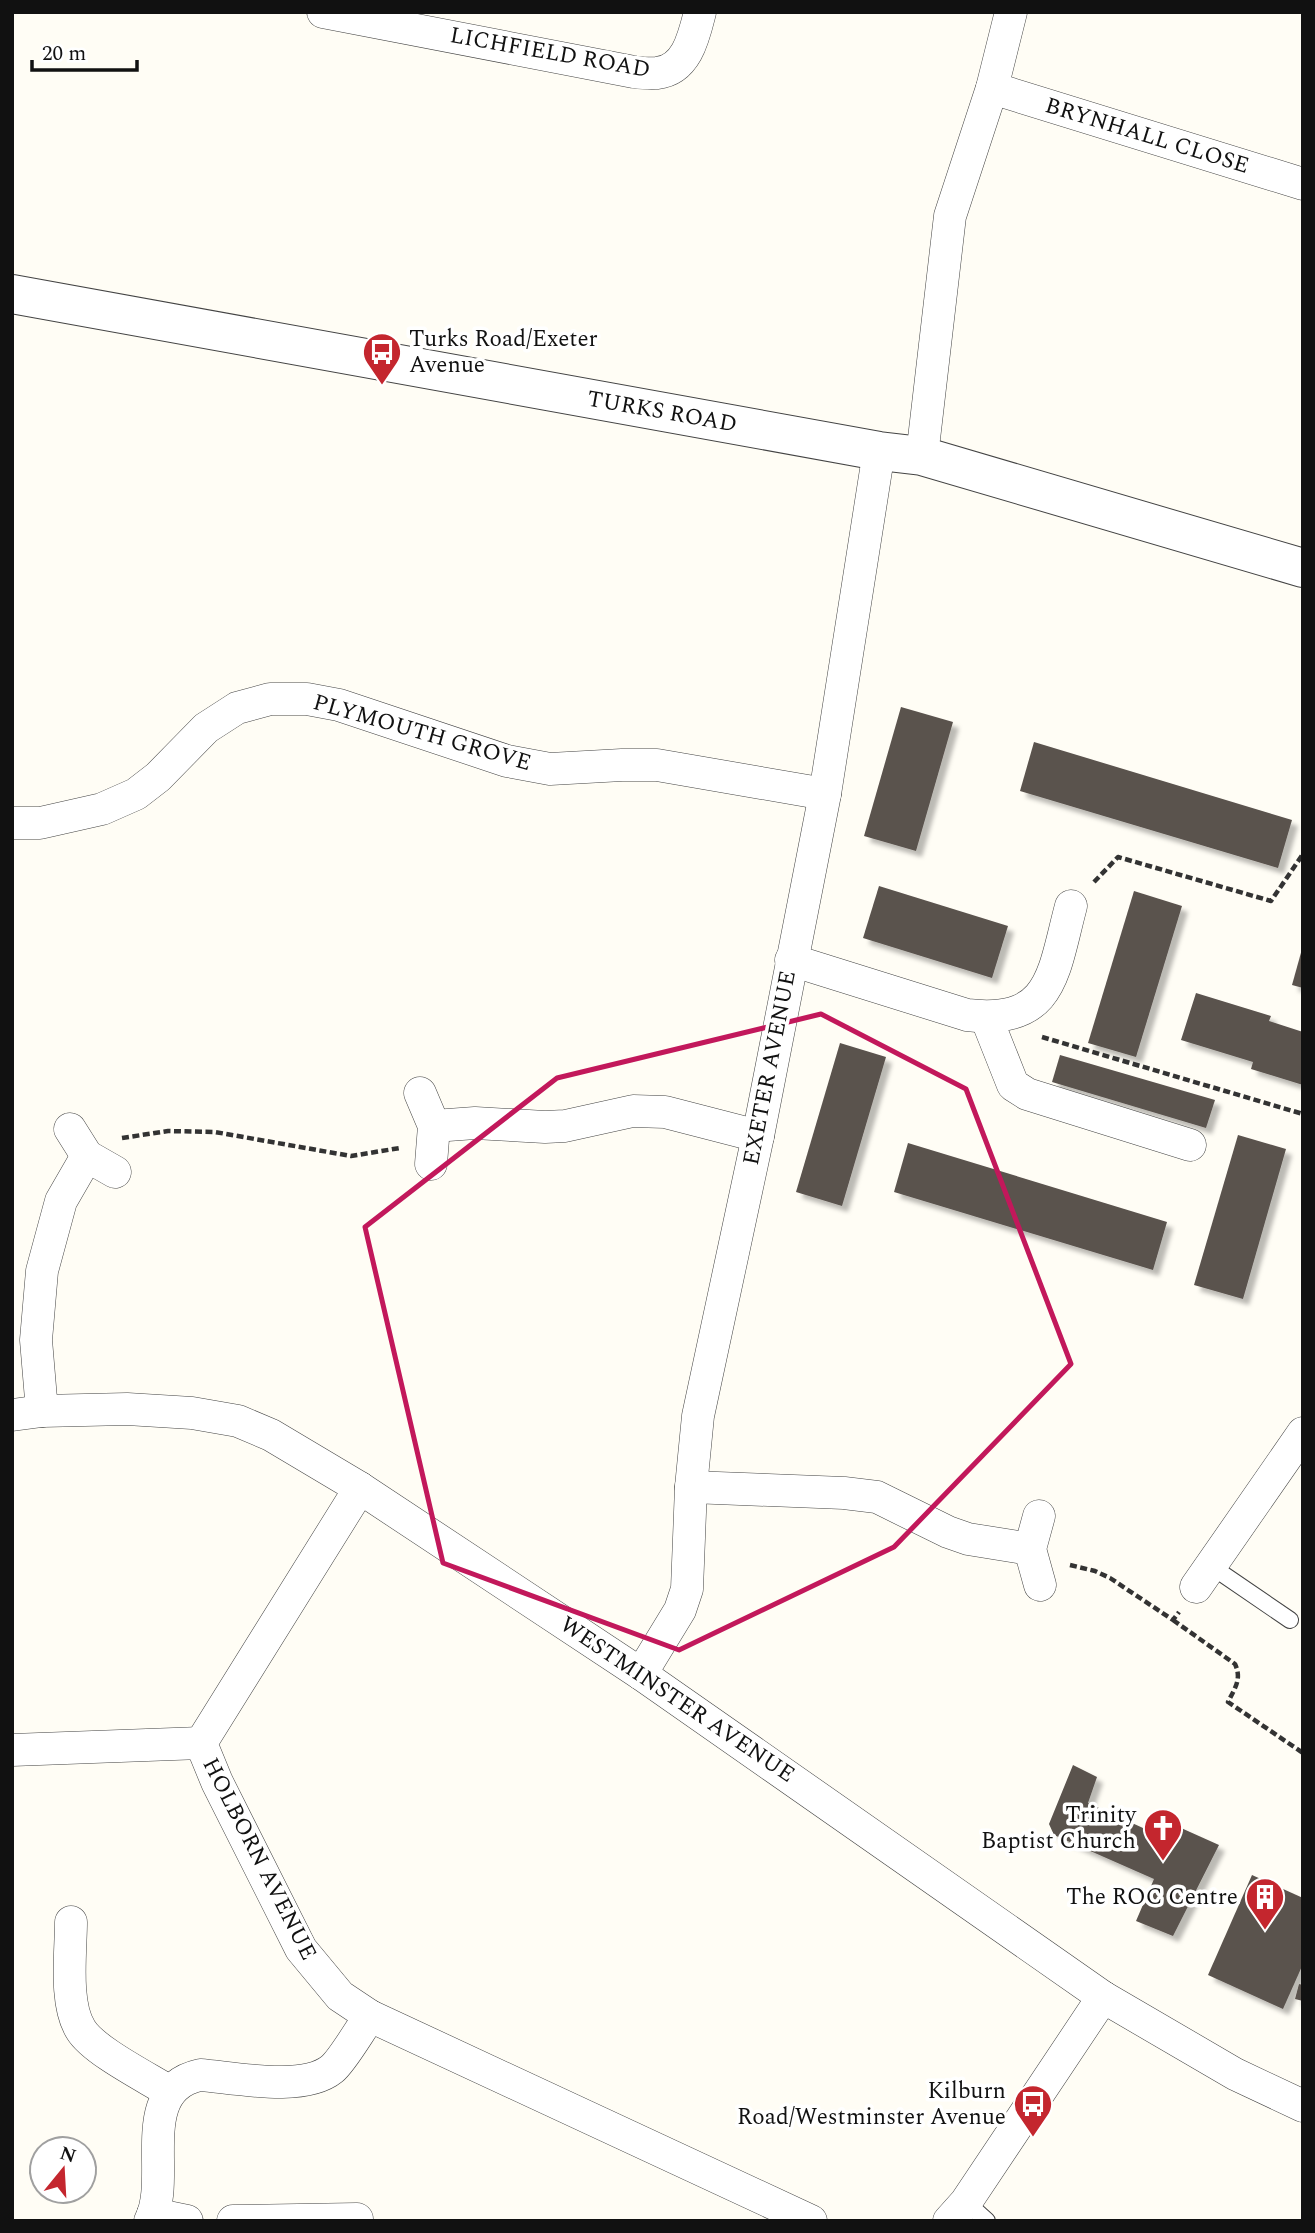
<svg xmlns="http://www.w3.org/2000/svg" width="1315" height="2233" font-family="Spectral,serif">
	<defs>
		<filter id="shadow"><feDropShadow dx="6" dy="6" stdDeviation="2" flood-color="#0004"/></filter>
	</defs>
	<rect width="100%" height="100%" fill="#fffdf5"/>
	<g fill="#5a524d" filter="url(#shadow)">
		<polygon points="901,707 953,722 916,851 864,836"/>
		<polygon points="1034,742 1292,820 1278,868 1020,791"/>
		<polygon points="879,886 1008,926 992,978 863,938"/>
		<polygon points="1134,891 1182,906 1136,1057 1088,1043"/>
		<polygon points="1302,949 1303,949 1303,988 1292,985"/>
		<polygon points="1196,993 1271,1016 1269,1021 1303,1032 1303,1085 1251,1069 1253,1062 1181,1040"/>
		<polygon points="840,1043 886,1057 842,1206 796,1192"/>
		<polygon points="1060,1055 1215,1100 1206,1128 1052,1082"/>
		<polygon points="1238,1135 1286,1149 1243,1299 1194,1285"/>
		<polygon points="908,1143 1167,1222 1153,1270 894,1192"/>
		<polygon points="1073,1765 1097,1777 1088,1803 1154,1833 1161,1819 1219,1845 1173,1936 1136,1921 1154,1879 1054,1835 1049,1824"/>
		<polygon points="1252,1875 1303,1898 1303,1964 1283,2009 1208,1975"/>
		<polygon points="1299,1984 1303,1985 1303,2001 1295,1999"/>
	</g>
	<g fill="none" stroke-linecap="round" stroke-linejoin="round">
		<g stroke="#444" stroke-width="18">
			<g id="service">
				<polyline points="1211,1566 1290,1620"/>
				<polyline points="966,2202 987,2221"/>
			</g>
		</g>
		<g stroke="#444" stroke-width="33">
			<g id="minor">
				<path d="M323 12 634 72C642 73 650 74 657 73 687 70 694 36 700 12"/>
				<polyline points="992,88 1303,184"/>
				<polyline points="922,456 950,216 992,88 1011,12"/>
				<polyline points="12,823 40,823 102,809 136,794 158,777 206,728 237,708 270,699 307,699 339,705 507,761 550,769 622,765 657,765 825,794"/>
				<path d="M791 960 967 1015C1053 1025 1053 973 1071 906"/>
				<polyline points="986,1017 1013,1085 1027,1094 1190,1145"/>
				<polyline points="420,1093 434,1126 431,1164"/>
				<polyline points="434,1126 475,1123 545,1127 565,1126 633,1111 665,1112 758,1136"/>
				<polyline points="70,1129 87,1156 115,1172"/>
				<polyline points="42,1411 36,1340 42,1271 61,1201 87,1156"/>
				<polyline points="12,1415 42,1411 127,1409 192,1413 238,1421 271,1435 360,1488 641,1674 1103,1997 1235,2074 1303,2106"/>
				<polyline points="691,1487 844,1493 877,1497 948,1532 968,1539 1030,1549"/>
				<polyline points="360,1488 201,1743 217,1782 301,1949 340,1996 370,2016 811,2221"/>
				<polyline points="1039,1516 1030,1549 1040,1585"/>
				<polyline points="1196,1587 1303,1433"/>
				<polyline points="641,1674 680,1610 687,1589 691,1487 698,1416 758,1136 825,794 879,451"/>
				<polyline points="12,1750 201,1743"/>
				<path d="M71 1922C71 1952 64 2004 81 2030 94 2051 148 2078 170 2092"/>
				<polyline points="153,2214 187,2221"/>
				<path d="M150 2221C173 2178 132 2090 200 2075 236 2078 304 2092 332 2069 343 2060 361 2028 370 2016"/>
				<polyline points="233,2221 357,2219"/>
				<polyline points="949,2221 966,2202 1103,1997"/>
			</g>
		</g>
		<g stroke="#444" stroke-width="40">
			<polyline id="tertiary" points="12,294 879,451 922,456 1303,568"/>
		</g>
		<g stroke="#333" stroke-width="4.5" stroke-dasharray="7 3.5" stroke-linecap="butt">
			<polyline points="1094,882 1118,857 1271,901 1303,854"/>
			<polyline points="1042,1037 1303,1114"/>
			<polyline points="122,1138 168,1131 215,1132 351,1156 400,1148"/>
			<polyline points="1070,1565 1095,1571 1110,1578 1173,1620 1179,1612"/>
			<path d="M1173 1620 1235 1664C1242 1679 1235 1688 1228 1702L1303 1753"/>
		</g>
		<use href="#service" stroke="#fff" stroke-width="16"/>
		<use href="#minor" stroke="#fff" stroke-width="32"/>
		<use href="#tertiary" stroke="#fff" stroke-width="38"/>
	</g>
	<path fill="none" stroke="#c2185b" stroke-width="5" stroke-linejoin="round" d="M821 1014 966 1089 1071 1364 894 1547 679 1650 443 1563 365 1227 557 1078Z"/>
	<defs>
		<g id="bus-pin" transform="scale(2.0125)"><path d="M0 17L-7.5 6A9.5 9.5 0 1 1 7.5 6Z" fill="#c4262e" stroke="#fff"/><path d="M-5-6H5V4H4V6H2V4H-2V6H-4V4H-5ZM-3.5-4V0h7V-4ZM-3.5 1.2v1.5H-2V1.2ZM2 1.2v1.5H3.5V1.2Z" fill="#fff"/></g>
		<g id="church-pin" transform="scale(2.0125)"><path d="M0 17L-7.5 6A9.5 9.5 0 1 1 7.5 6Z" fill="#c4262e" stroke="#fff"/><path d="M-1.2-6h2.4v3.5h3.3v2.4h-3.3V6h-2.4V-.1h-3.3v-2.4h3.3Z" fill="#fff"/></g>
		<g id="building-pin" transform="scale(2.0125)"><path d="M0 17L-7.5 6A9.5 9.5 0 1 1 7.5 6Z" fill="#c4262e" stroke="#fff"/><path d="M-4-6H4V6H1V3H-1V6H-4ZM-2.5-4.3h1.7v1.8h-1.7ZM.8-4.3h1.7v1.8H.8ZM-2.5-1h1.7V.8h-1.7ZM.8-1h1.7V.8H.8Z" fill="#fff"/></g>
	</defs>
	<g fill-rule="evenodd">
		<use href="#bus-pin" x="382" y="352"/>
		<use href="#church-pin" x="1163" y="1828"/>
		<use href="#building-pin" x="1265" y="1897"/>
		<use href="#bus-pin" x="1033" y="2104"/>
	</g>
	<g text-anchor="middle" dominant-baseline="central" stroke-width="7" stroke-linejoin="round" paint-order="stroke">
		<g font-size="23" fill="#111" stroke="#fff">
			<text transform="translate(550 53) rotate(10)">LICHFIELD ROAD</text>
			<text transform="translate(1147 136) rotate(17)">BRYNHALL CLOSE</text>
			<text transform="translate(662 412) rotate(10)">TURKS ROAD</text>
			<text transform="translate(422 733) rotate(16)">PLYMOUTH GROVE</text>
			<text transform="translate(770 1068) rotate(-79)">EXETER AVENUE</text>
			<text transform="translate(677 1700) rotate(34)">WESTMINSTER AVENUE</text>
			<text transform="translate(259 1859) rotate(63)">HOLBORN AVENUE</text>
		</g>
		<g font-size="23" fill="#111" stroke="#fff" text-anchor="end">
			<text x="409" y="339" text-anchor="start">Turks Road/Exeter<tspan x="409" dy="26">Avenue</tspan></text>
			<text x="1136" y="1815">Trinity<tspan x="1136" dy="26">Baptist Church</tspan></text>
			<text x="1238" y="1897">The ROC Centre</text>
			<text x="1006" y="2091">Kilburn<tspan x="1006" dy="26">Road/Westminster Avenue</tspan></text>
		</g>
	</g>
	<rect width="1315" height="2233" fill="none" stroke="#111111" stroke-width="28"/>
	<g transform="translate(63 2170) rotate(18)"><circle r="33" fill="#ffffff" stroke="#a0a0a0" stroke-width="2"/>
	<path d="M0-5L12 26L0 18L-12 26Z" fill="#c4262e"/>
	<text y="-10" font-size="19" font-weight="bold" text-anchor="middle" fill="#111111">N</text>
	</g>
	<path d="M32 60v10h105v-10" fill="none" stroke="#111111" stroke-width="3.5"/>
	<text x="42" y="60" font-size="21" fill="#111111" stroke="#ffffff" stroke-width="5" paint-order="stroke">20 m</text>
</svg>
